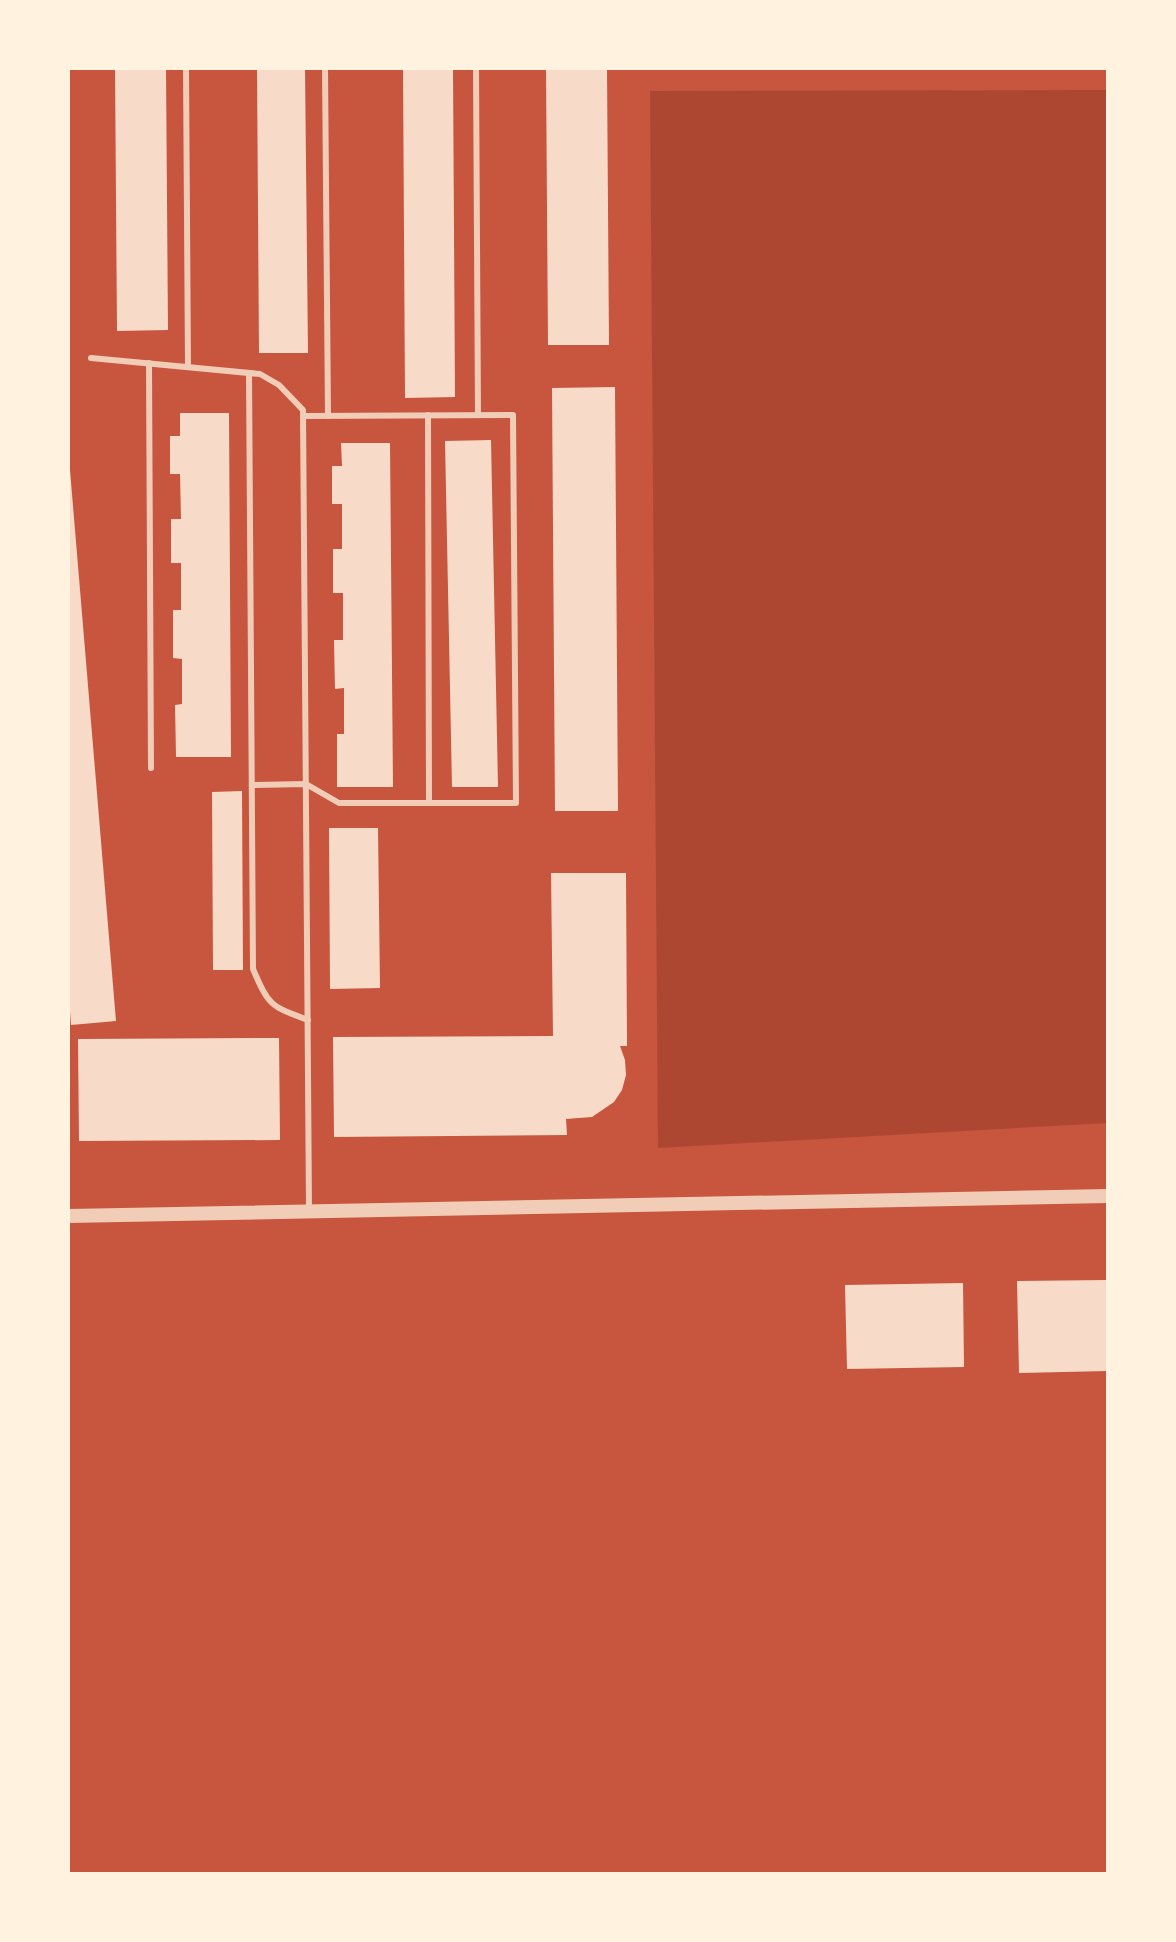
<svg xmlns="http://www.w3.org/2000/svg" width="1176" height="1942" font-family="'Sofia Sans Condensed',sans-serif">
	<rect width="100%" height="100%" fill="#c8553d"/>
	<polygon fill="#ae4732" points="1108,90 1108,1123 658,1148 650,91"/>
	<g fill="#f7dbc8">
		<polygon points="115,68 166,68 168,330 117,331"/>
		<polygon points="257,68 305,68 308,353 259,353"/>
		<polygon points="403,68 453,68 455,397 405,398"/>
		<polygon points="546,68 607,68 609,345 548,345"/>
		<polygon points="615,387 618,811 555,811 552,388"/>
		<polygon points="180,413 229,413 231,757 176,757 175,705 182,704 182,659 173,658 173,610 181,610 181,563 171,563 171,519 181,519 180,474 170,474 170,436 180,436"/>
		<polygon points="491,440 498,787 452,787 445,441"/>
		<polygon points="341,443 390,443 393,787 337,787 337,734 344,734 344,688 335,689 334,640 343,640 343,593 333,593 333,549 342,549 342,504 332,504 332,466 342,466"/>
		<polygon points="68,470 70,470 116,1021 71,1025 68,986"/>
		<polygon points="242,791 243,970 213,970 212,792"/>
		<polygon points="329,828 378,828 380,988 330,989"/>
		<polygon points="551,873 626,873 627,1046 620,1046 625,1060 626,1075 622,1090 614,1102 592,1117 566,1119 567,1135 334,1137 333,1037 553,1036"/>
		<polygon points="279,1038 280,1140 79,1141 78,1039"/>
		<polygon points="1108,1280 1108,1371 1019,1373 1017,1281"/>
		<polygon points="963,1283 964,1367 847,1369 845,1285"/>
	</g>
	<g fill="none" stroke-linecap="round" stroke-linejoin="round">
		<g stroke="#f1ccb7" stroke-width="6">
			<polyline points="186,68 188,367"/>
			<polyline points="325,68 328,416"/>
			<polyline points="476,68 478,415"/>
			<polyline points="91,358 260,374 279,385 303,410 309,1209"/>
			<polyline points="149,363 151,768"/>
			<path d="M249 373 253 969C269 1006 270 1006 308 1020"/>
			<polyline points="428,415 429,803"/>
			<polyline points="252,785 306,784 339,803 516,803 513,415 303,416"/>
		</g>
		<polyline stroke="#f1ccb7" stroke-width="14" points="68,1216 1108,1196"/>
	</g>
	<rect width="1176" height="1942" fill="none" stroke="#fff3e0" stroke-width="140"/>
</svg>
